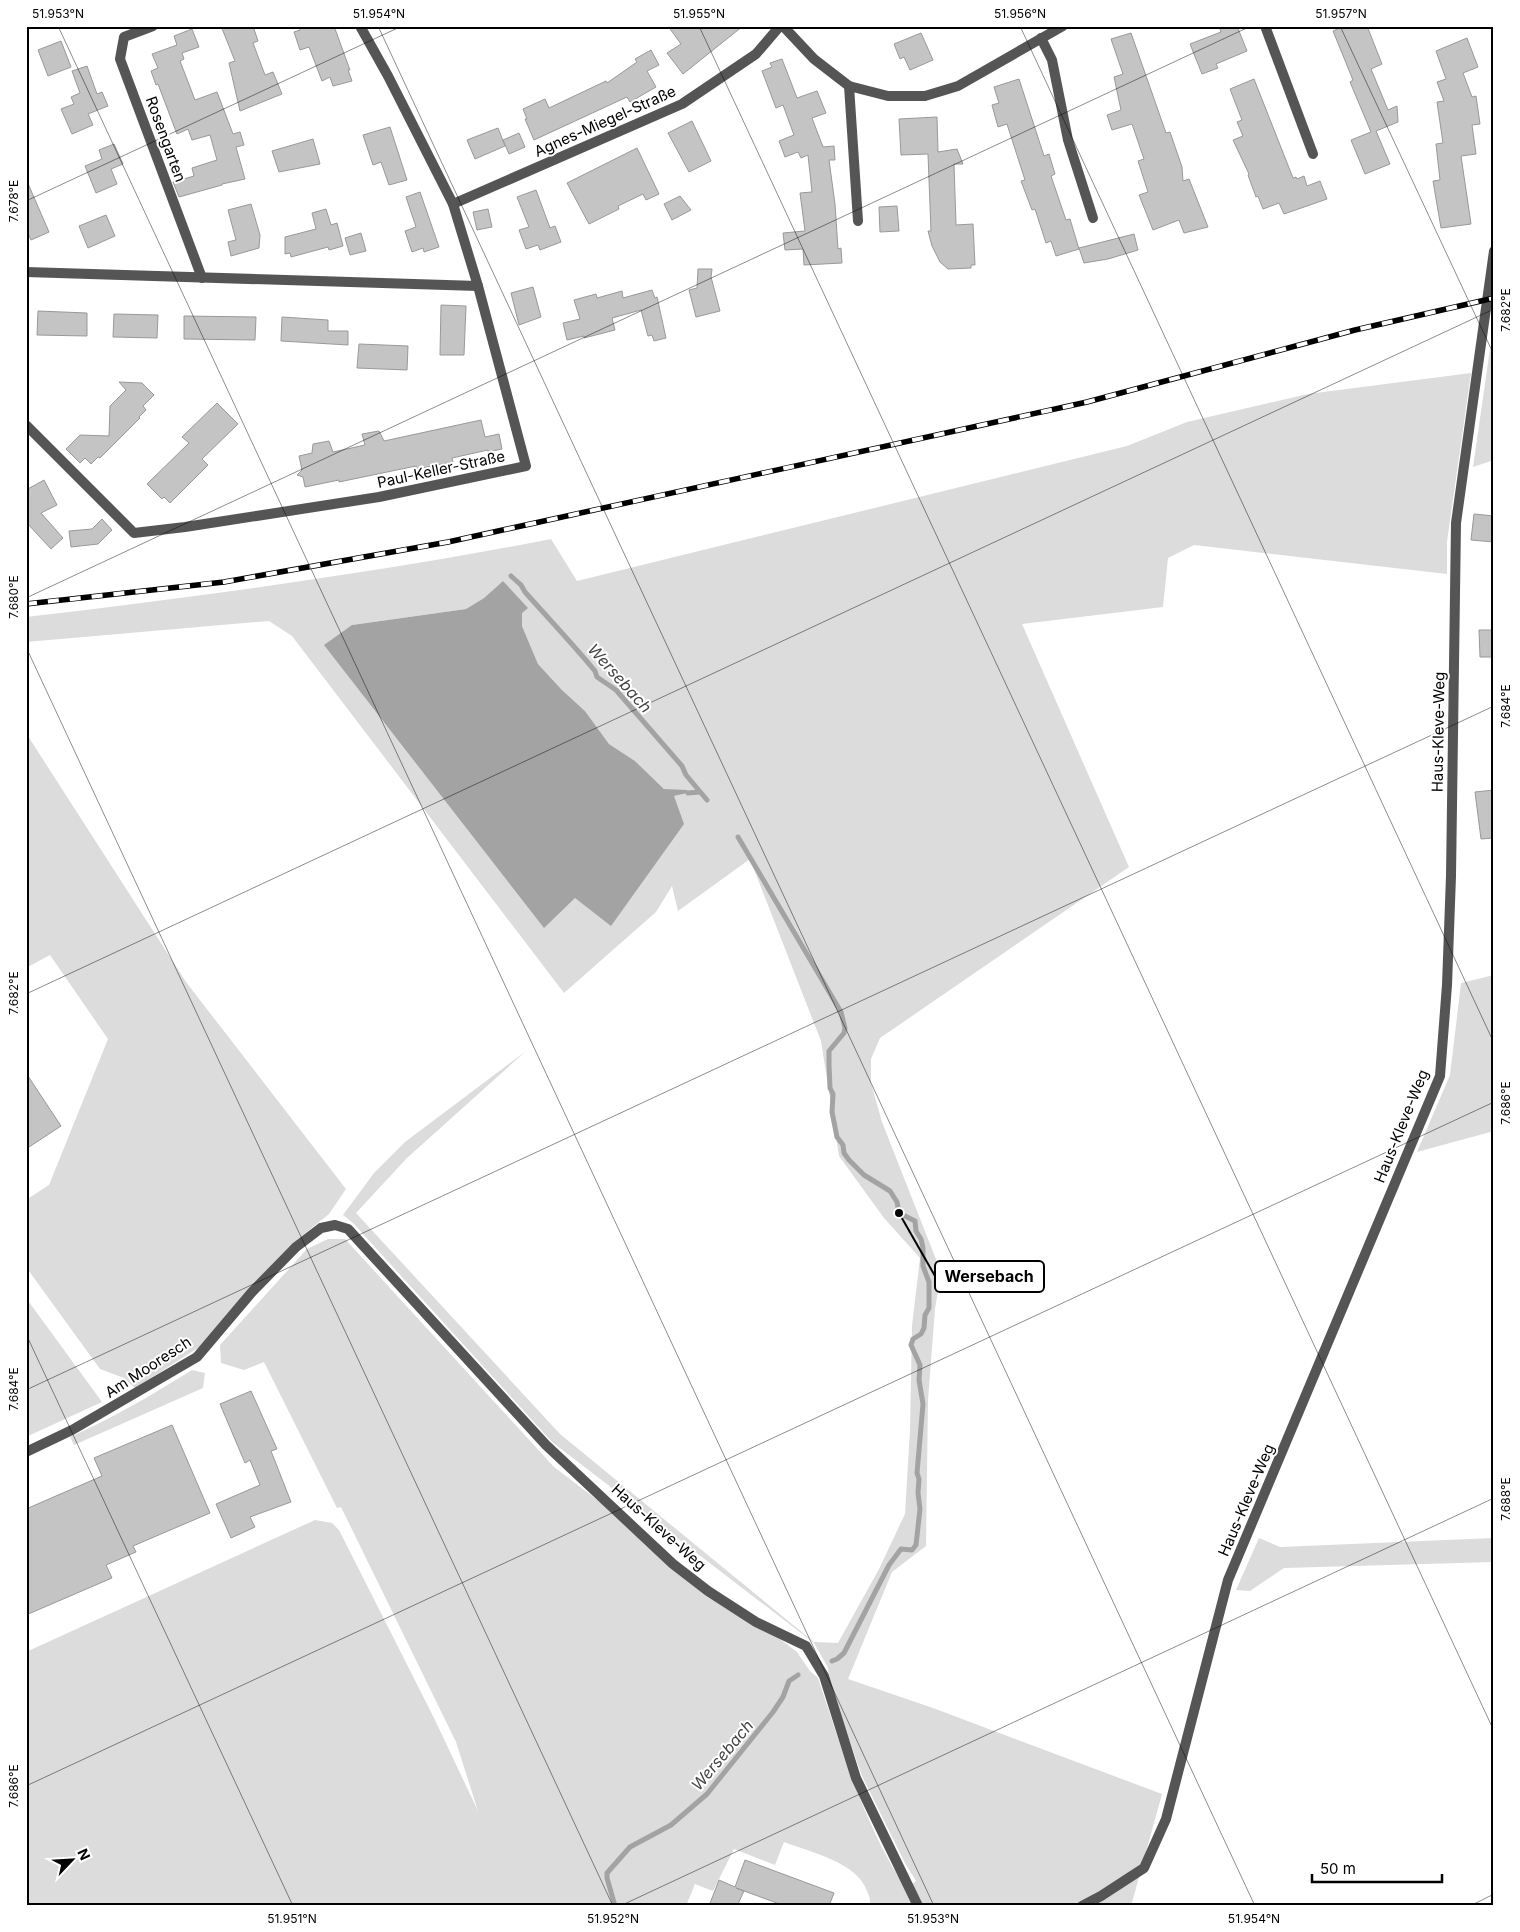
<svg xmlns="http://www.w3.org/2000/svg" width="1520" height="1932" font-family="Inter,sans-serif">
	<rect width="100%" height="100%" fill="#fff"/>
	<g fill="#dcdcdc" fill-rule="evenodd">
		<polygon points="1494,348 1494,460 1473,467 1490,349"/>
		<path d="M1471 373 1447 542V574L1194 545 1168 558 1163 607 1022 624 1129 867 880 1038 871 1059V1083L882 1122 941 1272 935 1309 928 1400 926 1546 892 1572 848 1679 933 1708 1162 1794 1131 1906H870C871 1900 869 1896 867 1891 857 1862 810 1852 784 1842L775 1865 734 1849 713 1891 695 1884 686 1906H26V1652L315 1520 332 1523 339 1530 434 1718 478 1811 456 1742 341 1507 337 1508 264 1362 244 1370 221 1363 220 1345 307 1249 328 1239H345L554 1467 797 1652 810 1671 818 1678C842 1750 864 1825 906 1889L916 1881 905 1863 862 1776 840 1714 827 1666 814 1643 552 1442 353 1223 343 1215 374 1173 405 1142 526 1051 407 1158 356 1213 560 1434 814 1642 838 1643 879 1569 905 1514 910 1430 912 1326 920 1258 884 1218 839 1156 821 1041 750 859 678 911 672 886 656 912 564 993 292 636 269 621 26 642V617C202 596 378 573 551 539L577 581 1127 446 1187 422 1308 394ZM503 581 522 613V626L538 664 562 690 585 711 609 744 635 761 664 789 688 793 674 796 544 927 352 625 466 609 484 598Z"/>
		<polygon points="26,733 186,982 346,1189 329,1214 293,1243 198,1348 135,1388 124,1378 100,1369 26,1267 26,1200 49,1185 108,1039 50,955 26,968"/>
		<polygon points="1494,975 1494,1131 1417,1152 1450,1075 1461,983"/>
		<polygon points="26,1298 102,1402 26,1437"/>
		<path d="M192 1370 205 1373 203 1388 74 1445 70 1437C113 1418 152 1395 192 1370Z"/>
		<polygon points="1259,1538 1280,1547 1494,1538 1494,1562 1284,1568 1250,1591 1236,1590"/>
	</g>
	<polygon fill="#a3a3a3" points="503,581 528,608 522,613 522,626 538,664 562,690 585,711 609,744 635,761 664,789 687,790 688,793 674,796 684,824 611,926 575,898 544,928 324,645 352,625 466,609 484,598"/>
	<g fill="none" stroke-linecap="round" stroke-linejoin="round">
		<g stroke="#a3a3a3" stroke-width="5">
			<path d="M511 576 521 585 525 592C548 618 572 643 595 671L597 677 616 690 682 766 686 775 707 800"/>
			<polyline points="688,793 700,792"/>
			<polyline points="738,837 841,1012 845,1028 844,1033 829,1051 829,1064 830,1088 833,1094 832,1112 837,1137 843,1145 844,1153 849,1160 864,1175 890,1191 897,1202 899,1213 915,1221 916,1231 921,1239 923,1248 923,1266 929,1282 929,1308 925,1315 924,1328 921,1334 913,1339 911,1345 920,1365 919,1380 923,1404 917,1473 919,1479 918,1493 920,1509 916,1545 912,1550 901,1549 889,1565 844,1653 837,1659 832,1661"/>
			<polyline points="615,1906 607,1878 607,1873 630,1847 671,1825 707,1794 773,1712 783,1697 789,1681 798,1675"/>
		</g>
	</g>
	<g fill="#c4c4c4" stroke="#999">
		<polygon points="221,26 253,26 258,41 253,43 265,75 273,72 282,94 240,111 229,63 235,61"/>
		<polygon points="299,26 334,26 350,70 348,70 352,81 333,86 330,77 322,81 309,47 300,50 294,32 300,30"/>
		<polygon points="668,26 743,26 683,74 667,53 681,44"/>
		<polygon points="1219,26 1237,26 1247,51 1216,64 1218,68 1202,74 1190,44 1221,32"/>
		<polygon points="1344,26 1367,26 1382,64 1371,69 1388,110 1397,106 1398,122 1376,131 1390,164 1365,174 1351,140 1371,132 1350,82 1353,80 1333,31"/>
		<polygon points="192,29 199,47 182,53 184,59 180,61 195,100 217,92 233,134 240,132 244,145 236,147 245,179 222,184 222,185 179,197 173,182 194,176 192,168 217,160 210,135 192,140 188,129 177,134 158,84 156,85 151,71 158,68 152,54 177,45 174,36"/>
		<polygon points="921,33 933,60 910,70 904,57 900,59 894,44"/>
		<polygon points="1131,33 1166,133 1170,132 1182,167 1183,181 1189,179 1208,227 1184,233 1179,220 1153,230 1139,195 1148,192 1138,161 1144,159 1132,124 1112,130 1107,115 1121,110 1114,77 1123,74 1111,39"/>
		<polygon points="1467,38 1478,67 1463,73 1472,97 1476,96 1480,124 1472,125 1476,154 1461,156 1471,224 1441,228 1433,181 1440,180 1436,144 1443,143 1437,102 1444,101 1437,82 1446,79 1436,51"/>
		<polygon points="61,41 71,67 48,76 38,50"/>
		<polygon points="651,50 659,65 647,71 656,87 630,102 627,97 534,140 525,119 527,119 523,109 545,99 549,108 606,81 607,83 637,62 635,59"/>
		<polygon points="782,59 797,98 817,91 826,113 812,118 823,147 834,146 835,160 829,160 835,204 838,249 841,248 842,263 804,265 803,249 785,250 783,233 805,231 800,193 812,192 808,155 801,158 798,152 785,157 779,141 794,135 783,105 776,108 762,71 772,67 770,63"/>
		<polygon points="87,66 97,94 102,92 108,106 88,114 93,125 72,134 61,109 74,104 71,97 80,93 72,71"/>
		<polygon points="1019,79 1044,156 1049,154 1055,174 1051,176 1066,220 1070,219 1079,249 1056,256 1051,241 1046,243 1035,209 1032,210 1021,181 1025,180 1007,124 998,127 992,105 999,103 994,87"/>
		<polygon points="1254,79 1293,178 1296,177 1297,179 1304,176 1307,186 1320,181 1327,199 1284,214 1279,203 1263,209 1258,196 1256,197 1248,175 1249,174 1233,140 1243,136 1237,122 1242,120 1230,89"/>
		<polygon points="937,117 938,152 957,149 963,164 954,164 956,225 973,224 975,265 971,265 971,268 948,269 940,262 932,246 928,231 931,231 928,154 901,155 899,119"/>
		<polygon points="692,121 711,161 689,172 668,133"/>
		<polygon points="390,127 407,180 389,185 381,162 373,165 363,135"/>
		<polygon points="498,128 505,146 475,159 467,140"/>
		<polygon points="519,133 525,147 509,154 503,140"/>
		<polygon points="313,139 320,164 279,172 272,151"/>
		<polygon points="114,144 123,164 111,169 117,184 96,193 85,166 102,159 99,150"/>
		<polygon points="637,148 659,194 646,200 643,194 618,206 619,209 589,224 567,183"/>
		<polygon points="26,179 49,232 31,240 26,229"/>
		<polygon points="536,190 550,228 555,226 561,242 540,250 538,245 526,249 519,230 529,227 517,197"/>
		<polygon points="420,192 439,247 424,252 423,248 412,252 405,231 416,227 406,197"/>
		<polygon points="680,196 691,210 672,220 664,204"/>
		<polygon points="251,204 260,235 259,248 231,256 228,242 236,240 228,210"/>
		<polygon points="897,206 899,231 880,232 879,207"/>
		<polygon points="326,209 331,225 337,223 343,246 329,250 328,247 291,257 290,253 285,254 285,237 316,229 312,213"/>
		<polygon points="488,209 492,227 477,230 473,212"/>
		<polygon points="106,215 115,236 88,248 79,226"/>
		<polygon points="361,233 366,251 350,255 345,238"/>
		<polygon points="1134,234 1138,250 1108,259 1084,263 1079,248"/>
		<polygon points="698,269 712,269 711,277 720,311 696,317 689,290 697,288"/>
		<polygon points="533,287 541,317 519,325 511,293"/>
		<polygon points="652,290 655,298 657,297 666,338 654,341 652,335 648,336 641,310 612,318 615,330 584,338 584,336 567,340 563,323 580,319 574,300 596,294 597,298 622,291 623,298"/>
		<polygon points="441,305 466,306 464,355 440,355"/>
		<polygon points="38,311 87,313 87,336 37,335"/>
		<polygon points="114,314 158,315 157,338 113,337"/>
		<polygon points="184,316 256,317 255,340 184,339"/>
		<polygon points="282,317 328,320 328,331 348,331 348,345 281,341"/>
		<polygon points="359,344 408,346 407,370 357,368"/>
		<polygon points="119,382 142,383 154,395 143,406 146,410 139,417 140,418 100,458 98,457 91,464 85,458 80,463 66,449 80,435 109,436 110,406 126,390"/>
		<polygon points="217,403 238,424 202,459 208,465 170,503 164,497 162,499 147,484 189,443 182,437"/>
		<polygon points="481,420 485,437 499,434 502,449 488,452 488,450 452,458 453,462 417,469 416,466 339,482 339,480 305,487 303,477 297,475 302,470 299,456 312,453 313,444 329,441 333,452 365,445 362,434 379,431 384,441"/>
		<polygon points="44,480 57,505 41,513 63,538 51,549 26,522 26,490"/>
		<polygon points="1474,514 1494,516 1494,542 1471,540"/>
		<polygon points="102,519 112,530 98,544 71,547 69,531 92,529"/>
		<polygon points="1479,630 1494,630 1494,657 1480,657"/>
		<polygon points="1494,790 1494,838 1481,839 1475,792"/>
		<polygon points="26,1073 61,1126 26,1149"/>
		<polygon points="251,1391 277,1449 271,1451 291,1502 250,1517 255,1527 231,1538 216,1504 260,1485 250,1460 245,1463 220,1404"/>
		<polygon points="172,1425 210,1513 133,1546 136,1552 106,1565 112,1578 26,1615 26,1509 102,1476 94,1458"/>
		<polygon points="745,1860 834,1893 829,1906 785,1906 736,1888 744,1891 737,1906 709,1906 719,1880 735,1887"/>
	</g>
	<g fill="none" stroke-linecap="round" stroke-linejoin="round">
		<g stroke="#555" stroke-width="10">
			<polyline points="153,26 124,37 120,59 202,278"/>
			<polyline points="783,26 814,59 849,86 888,96 925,96 958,86 1063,26"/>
			<polyline points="1265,26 1313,154"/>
			<polyline points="1041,38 1052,60 1068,140 1093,218"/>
			<polyline points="849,86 858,221"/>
			<polyline points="453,204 682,104 756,54 780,26"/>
			<polyline points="26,272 478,286"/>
			<polyline points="26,425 134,533 185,527 379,497 526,466 478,286 453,204 388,76 360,26"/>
			<polyline points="26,1452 72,1430 197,1357 252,1292 296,1247 321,1228 335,1225 348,1229 546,1445 673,1564 708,1591 756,1622 806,1646 824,1676 856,1778 918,1906"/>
			<polyline points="1082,1906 1101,1896 1144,1868 1166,1819 1228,1580 1440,1076 1447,985 1451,876 1456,523 1494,251"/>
		</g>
		<g stroke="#000" stroke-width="5.5">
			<polyline id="rail" points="26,604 224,582 448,542 1087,402 1355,330 1494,298"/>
		</g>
		<use href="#rail" stroke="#fff" stroke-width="4" stroke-dasharray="11" stroke-linecap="butt"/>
	</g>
	<path fill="none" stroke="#000" stroke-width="1" stroke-opacity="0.45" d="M58 26 934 1906M378 26 1255 1906M699 26 1494 1731M1020 26 1494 1043M1340 26 1494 355M26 201 402 26M26 598 1251 26M26 647 613 1906M26 994 1494 309M26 1334 293 1906M26 1390 1494 706M26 1786 1494 1102M620 1906 1494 1498M1470 1906 1494 1894"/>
	<g text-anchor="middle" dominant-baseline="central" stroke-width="4" stroke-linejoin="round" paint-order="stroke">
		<g font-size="15" fill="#000" stroke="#fff">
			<text transform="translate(605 121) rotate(-24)">Agnes-Miegel-Straße</text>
			<text transform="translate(166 139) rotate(70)">Rosengarten</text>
			<text transform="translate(441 469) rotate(-12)">Paul-Keller-Straße</text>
			<text transform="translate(1438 732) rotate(-89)">Haus-Kleve-Weg</text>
			<text transform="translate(1401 1126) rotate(-68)">Haus-Kleve-Weg</text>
			<text transform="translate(148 1367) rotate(-33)">Am Mooresch</text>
			<text transform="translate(1246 1500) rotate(-67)">Haus-Kleve-Weg</text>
			<text transform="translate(659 1527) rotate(42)">Haus-Kleve-Weg</text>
		</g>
		<g font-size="16" font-style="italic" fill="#444" stroke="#fff">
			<text transform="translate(620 678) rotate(48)">Wersebach</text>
			<text transform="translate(722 1755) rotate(-50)">Wersebach</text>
		</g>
	</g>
	<path fill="none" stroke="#000" stroke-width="2" d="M899 1213L935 1276"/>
	<circle fill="#000" stroke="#fff" stroke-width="2" cx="899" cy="1213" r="5"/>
	<rect fill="#fff" stroke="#000" stroke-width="2" x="935" y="1261" width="109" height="31" rx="5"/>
	<g font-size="16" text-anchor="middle" font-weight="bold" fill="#000">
		<text x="989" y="1282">Wersebach</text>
	</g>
	<rect width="1520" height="1932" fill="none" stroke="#ffffff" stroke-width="55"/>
	<g transform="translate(72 1860) rotate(65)" stroke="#ffffff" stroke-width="4" paint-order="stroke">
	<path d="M0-4L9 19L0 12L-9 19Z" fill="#000000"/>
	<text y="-8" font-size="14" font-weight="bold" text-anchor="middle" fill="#000000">N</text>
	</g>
	<path d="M1312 1874v8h130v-8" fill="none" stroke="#000000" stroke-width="2.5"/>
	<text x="1320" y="1874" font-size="15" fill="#000000" stroke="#ffffff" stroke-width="4" paint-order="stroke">50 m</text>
	<rect x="28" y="28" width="1464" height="1876" fill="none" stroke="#000" stroke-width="2"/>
	<g font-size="12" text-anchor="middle" fill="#000">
		<text x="58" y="18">51.953°N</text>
		<text x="379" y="18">51.954°N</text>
		<text x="699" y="18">51.955°N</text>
		<text x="1020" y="18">51.956°N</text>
		<text x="1341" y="18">51.957°N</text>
		<text transform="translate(14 201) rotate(-90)" y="4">7.678°E</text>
		<text transform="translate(1506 310) rotate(-90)" y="4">7.682°E</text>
		<text transform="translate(14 597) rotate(-90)" y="4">7.680°E</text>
		<text transform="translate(1506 706) rotate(-90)" y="4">7.684°E</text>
		<text transform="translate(14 993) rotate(-90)" y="4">7.682°E</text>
		<text transform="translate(1506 1103) rotate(-90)" y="4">7.686°E</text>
		<text transform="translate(14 1389) rotate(-90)" y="4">7.684°E</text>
		<text transform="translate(1506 1499) rotate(-90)" y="4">7.688°E</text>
		<text transform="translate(14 1786) rotate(-90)" y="4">7.686°E</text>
		<text x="292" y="1923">51.951°N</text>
		<text x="613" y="1923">51.952°N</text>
		<text x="933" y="1923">51.953°N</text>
		<text x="1254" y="1923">51.954°N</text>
	</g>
</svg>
